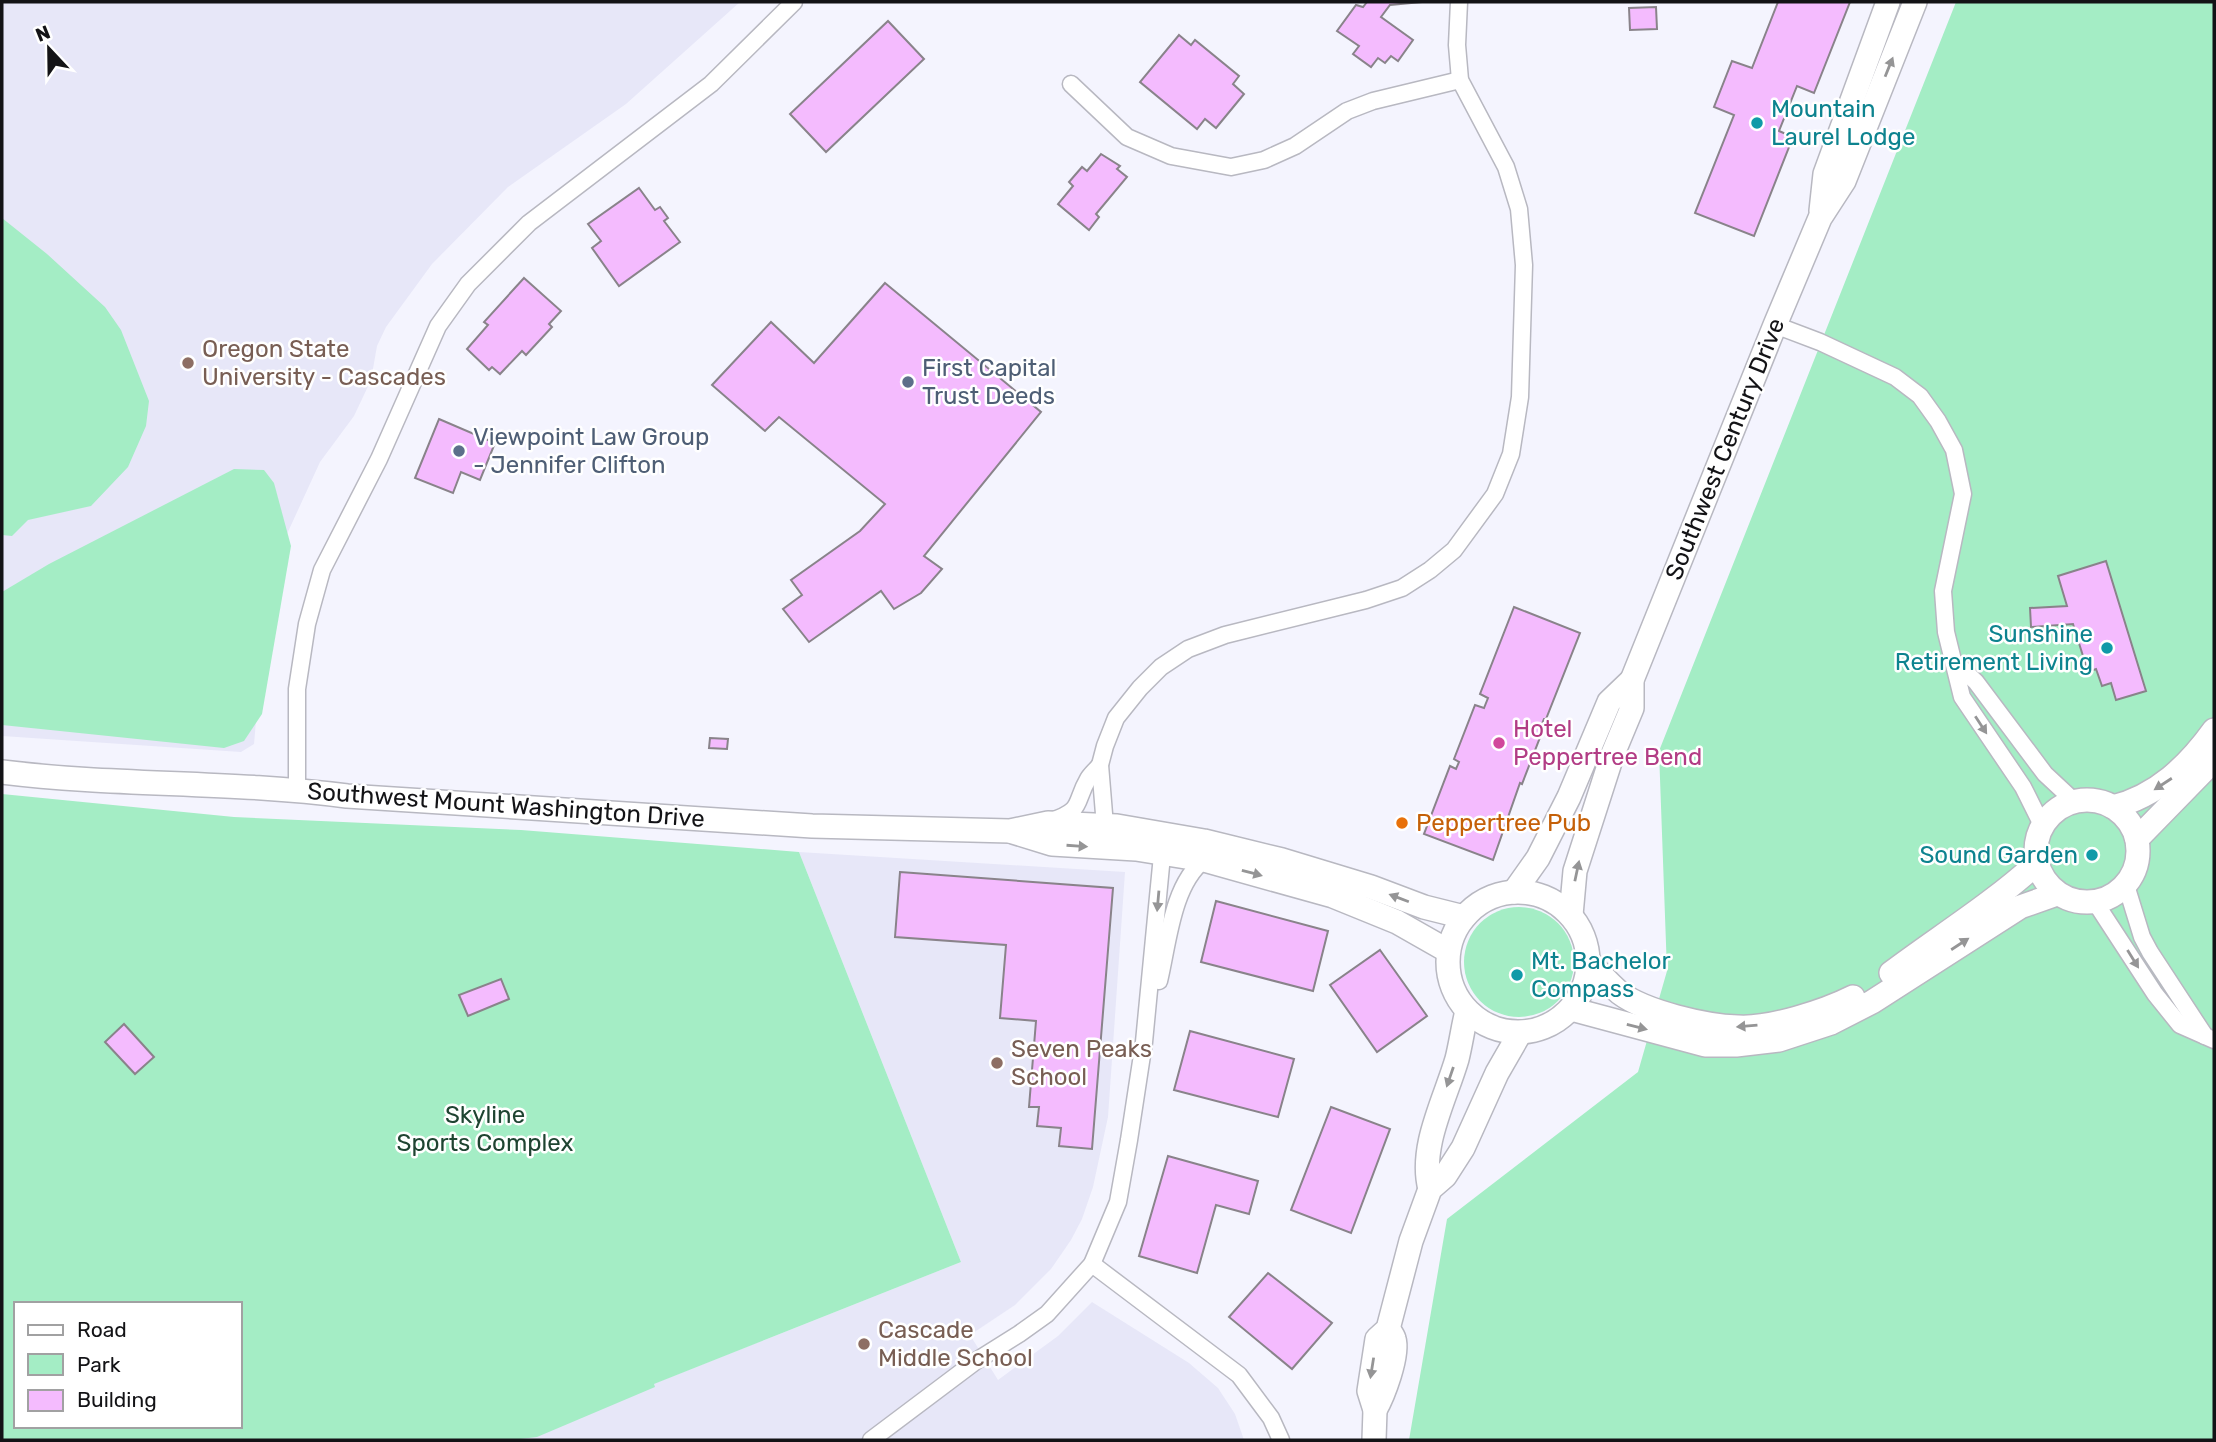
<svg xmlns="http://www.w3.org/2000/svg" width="2216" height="1442" font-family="Rubik,sans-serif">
	<rect width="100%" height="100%" fill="#f4f4fe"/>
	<g fill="#e7e7f8">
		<polygon points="2,2 740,2 626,104 508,187 432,264 386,327 377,346 371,380 354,416 320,462 287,534 265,617 254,744 241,752 2,736"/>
		<polygon points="799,852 1125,872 1108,1117 1093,1187 1082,1219 1071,1240 1051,1269 1015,1305 970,1335 998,1380 1058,1336 1092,1302 1189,1363 1218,1388 1235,1414 1244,1440 512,1440 961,1262"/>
	</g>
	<g fill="#a4edc5" fill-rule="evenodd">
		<polygon points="1956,2 2214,2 2214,1440 1409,1440 1447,1219 1638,1072 1667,971 1659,751"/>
		<polygon points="2,218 47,254 105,307 121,330 149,401 146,426 128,467 91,506 28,520 12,536 2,535"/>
		<polygon points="234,469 264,470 274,483 291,546 262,714 244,741 224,748 2,725 2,592 49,564"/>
		<path d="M2 794 234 817 521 830 799 852 961 1262 654 1384 655 1387 537 1437 512 1440H2ZM16 1304H240V1426H16Z"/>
		<circle cx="1519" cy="962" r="55"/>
	</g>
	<g fill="#f4bbfe" stroke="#89838a" stroke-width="2">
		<polygon points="1367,2 1422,2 1390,5 1381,17 1413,40 1398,61 1391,56 1385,63 1378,58 1371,67 1353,54 1359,46 1337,31 1356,5 1363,7"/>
		<polygon points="1778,2 1850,2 1814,93 1797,86 1779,131 1793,137 1754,236 1695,213 1734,115 1714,107 1732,61 1752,68"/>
		<polygon points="1656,7 1657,29 1630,30 1629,8"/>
		<polygon points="888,21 924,59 826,152 790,114"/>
		<polygon points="1179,35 1191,45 1195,40 1239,76 1233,84 1244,94 1216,128 1205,119 1197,129 1140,82"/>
		<polygon points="1101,154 1120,166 1117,169 1127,177 1096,214 1099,217 1089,230 1058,204 1073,186 1069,182 1082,167 1087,171"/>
		<polygon points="639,188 655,210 660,207 668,218 664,221 680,242 619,286 592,248 601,241 588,224"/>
		<polygon points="524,278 561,311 549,324 552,327 526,355 522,351 500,374 492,367 489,370 467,349 488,325 484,322"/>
		<polygon points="885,283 1041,412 924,556 942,569 921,593 894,609 881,591 809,642 783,609 802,595 791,580 860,531 885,504 779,417 765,431 712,385 771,322 814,363"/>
		<polygon points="439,419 495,443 480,480 461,472 453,493 415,478"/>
		<polygon points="2106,561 2146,691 2116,700 2111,683 2102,686 2096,669 2088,672 2073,624 2031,627 2030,608 2067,606 2058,576"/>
		<polygon points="1514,607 1580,633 1546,719 1544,719 1541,726 1544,727 1522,784 1520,783 1493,860 1424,834 1450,766 1456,769 1459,762 1454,759 1475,705 1484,708 1488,698 1480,694"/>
		<polygon points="710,738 728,739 727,749 709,748"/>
		<polygon points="900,872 1113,888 1092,1149 1059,1146 1061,1128 1037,1126 1039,1107 1029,1107 1036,1021 1000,1018 1006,945 895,937"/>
		<polygon points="1216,901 1328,931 1313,991 1201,962"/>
		<polygon points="1380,950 1427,1016 1377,1052 1330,985"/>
		<polygon points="501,979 509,999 468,1016 459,995"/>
		<polygon points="124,1024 154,1057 135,1074 105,1042"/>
		<polygon points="1190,1031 1294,1059 1278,1117 1174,1090"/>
		<polygon points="1331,1107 1390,1129 1351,1233 1291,1210"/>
		<polygon points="1168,1156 1258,1181 1249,1214 1216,1205 1197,1273 1139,1256"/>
		<polygon points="1268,1273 1332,1323 1292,1369 1229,1317"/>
	</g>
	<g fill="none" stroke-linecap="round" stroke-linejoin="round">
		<g stroke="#b8b8c1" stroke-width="19">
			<g id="street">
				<polyline points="1071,84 1127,137 1171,156 1231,167 1264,160 1295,146 1347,111 1373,101 1460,80"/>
				<polyline points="1775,325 1820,342 1895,377 1920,396 1938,421 1954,450 1963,494 1943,591 1946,632 1962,697 2023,787 2042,825"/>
				<polyline points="1956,663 1976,682 2045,774 2074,801"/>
				<polyline points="297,789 297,689 307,624 322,570 379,459 438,326 468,284 529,223 711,84 794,2"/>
				<path d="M1051 821C1084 810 1074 803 1088 779 1091 774 1096 770 1100 765"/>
				<polyline points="1105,826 1100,765 1105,746 1116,718 1140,688 1161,667 1188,649 1225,635 1366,600 1402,588 1430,570 1454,550 1495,494 1511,454 1520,397 1524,265 1519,209 1506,167 1460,80 1457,45 1459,2"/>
				<polyline points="2126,885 2142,937 2150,952 2205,1036"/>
				<polyline points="2095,902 2155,994 2180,1025 2214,1040"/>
				<path d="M1159 981C1168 944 1172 885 1204 860"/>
				<polyline points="1092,1264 1239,1375 1271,1418 1281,1440"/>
				<polyline points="871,1440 976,1361 1019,1334 1047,1314 1092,1264 1118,1202 1129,1140 1144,1042 1163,845"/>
			</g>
		</g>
		<g stroke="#b8b8c1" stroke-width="26">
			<g id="secondary">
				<polyline points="1821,211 1825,174 1888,2"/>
				<path d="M2 772C116 786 232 781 347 796L812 826 1010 831 1048 823 1117 826 1204 841 1282 860 1371 887 1424 907 1464 917"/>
				<circle cx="2087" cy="851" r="51"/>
				<path d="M2113 807C2157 796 2188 766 2214 730"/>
				<polyline points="1013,832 1052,844 1136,849 1204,860 1333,896 1397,922 1448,951"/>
				<polyline points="2137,839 2214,760"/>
				<circle cx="1518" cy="962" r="70"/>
				<polyline points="1514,892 1538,858 1569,797 1609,702 1632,680"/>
				<polyline points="1571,915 1575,871 1612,756 1632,708 1632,680 1775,325 1820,218 1844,181 1915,2"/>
				<path d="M1589 962C1599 972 1609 984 1620 993 1645 1012 1706 1026 1738 1027 1770 1029 1825 1011 1853 997"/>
				<path d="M1891 973C1939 937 1992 904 2036 864"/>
				<polyline points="1571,1009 1705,1045 1736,1045 1779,1040 1831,1023 1872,1002 2020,907 2057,894"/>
				<path d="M1430 1189C1419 1147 1445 1100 1457 1059 1461 1043 1463 1027 1467 1011"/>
				<path d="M1375 1410C1383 1396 1399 1355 1394 1339 1393 1335 1390 1332 1388 1329"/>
				<polyline points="1374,1440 1375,1410 1369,1391 1377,1339 1388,1329 1411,1241 1430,1189 1445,1176 1463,1148 1497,1073 1520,1033"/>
			</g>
		</g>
		<use href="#street" stroke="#fff" stroke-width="16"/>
		<use href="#secondary" stroke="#fff" stroke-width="23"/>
	</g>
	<defs><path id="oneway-solid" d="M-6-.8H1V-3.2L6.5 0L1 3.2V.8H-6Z" transform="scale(1.75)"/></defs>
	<g fill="#959596">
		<use href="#oneway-solid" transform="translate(1889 67) rotate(-68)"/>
		<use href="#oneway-solid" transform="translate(1981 725) rotate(57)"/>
		<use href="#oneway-solid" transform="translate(2163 784) rotate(147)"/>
		<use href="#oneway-solid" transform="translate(1077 846) rotate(4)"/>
		<use href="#oneway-solid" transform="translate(1577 871) rotate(-78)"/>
		<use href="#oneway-solid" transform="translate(1252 873) rotate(15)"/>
		<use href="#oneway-solid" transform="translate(1399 898) rotate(-159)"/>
		<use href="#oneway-solid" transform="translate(1158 901) rotate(95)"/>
		<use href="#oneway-solid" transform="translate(1960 944) rotate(-33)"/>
		<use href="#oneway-solid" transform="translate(2133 959) rotate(58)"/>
		<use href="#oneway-solid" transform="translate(1747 1026) rotate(175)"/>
		<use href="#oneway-solid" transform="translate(1637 1027) rotate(14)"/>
		<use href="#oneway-solid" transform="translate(1450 1077) rotate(109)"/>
		<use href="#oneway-solid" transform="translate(1372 1368) rotate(99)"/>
	</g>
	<g fill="#0f9aa8" stroke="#fff" stroke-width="2.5">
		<circle cx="1757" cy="123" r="7"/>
		<circle cx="2107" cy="648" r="7"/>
		<circle cx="2092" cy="855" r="7"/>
		<circle cx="1517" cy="975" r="7"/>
	</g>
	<g fill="#8d6e63" stroke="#fff" stroke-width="2.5">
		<circle cx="188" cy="363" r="7"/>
		<circle cx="997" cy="1063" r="7"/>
		<circle cx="864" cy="1344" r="7"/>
	</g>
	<g fill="#5c6f8a" stroke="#fff" stroke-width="2.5">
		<circle cx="908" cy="382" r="7"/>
		<circle cx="459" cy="451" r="7"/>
	</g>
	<circle fill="#d1479c" stroke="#fff" stroke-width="2.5" cx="1499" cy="743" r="7"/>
	<circle fill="#e8710a" stroke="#fff" stroke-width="2.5" cx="1402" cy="823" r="7"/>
	<g text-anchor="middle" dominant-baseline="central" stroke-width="5" stroke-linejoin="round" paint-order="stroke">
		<g font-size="24" fill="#0d838f" stroke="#fff" text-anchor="start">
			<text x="1771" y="109">Mountain<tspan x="1771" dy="28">Laurel Lodge</tspan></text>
			<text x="2093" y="634" text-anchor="end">Sunshine<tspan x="2093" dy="28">Retirement Living</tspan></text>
			<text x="2078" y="855" text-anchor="end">Sound Garden</text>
			<text x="1531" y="961">Mt. Bachelor<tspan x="1531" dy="28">Compass</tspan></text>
		</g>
		<g font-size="24" fill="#785e54" stroke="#fff" text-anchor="start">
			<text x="202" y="349">Oregon State<tspan x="202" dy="28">University - Cascades</tspan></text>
			<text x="1011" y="1049">Seven Peaks<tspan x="1011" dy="28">School</tspan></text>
			<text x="878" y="1330">Cascade<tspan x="878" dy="28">Middle School</tspan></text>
		</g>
		<g font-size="24" fill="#4e5e75" stroke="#fff" text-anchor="start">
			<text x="922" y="368">First Capital<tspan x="922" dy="28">Trust Deeds</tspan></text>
			<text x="473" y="437">Viewpoint Law Group<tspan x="473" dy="28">- Jennifer Clifton</tspan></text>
		</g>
		<g font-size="24" fill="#131316" stroke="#fff">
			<text transform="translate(1725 449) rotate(-68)">Southwest Century Drive</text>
			<text transform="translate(506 805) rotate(4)">Southwest Mount Washington Drive</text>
		</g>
		<g font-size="24" fill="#b23c85" stroke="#fff" text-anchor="start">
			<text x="1513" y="729">Hotel<tspan x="1513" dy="28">Peppertree Bend</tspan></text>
		</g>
		<g font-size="24" fill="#c56008" stroke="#fff" text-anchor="start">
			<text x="1416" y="823">Peppertree Pub</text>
		</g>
		<g font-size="24" fill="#1e4431" stroke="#fff">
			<text x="485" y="1115">Skyline<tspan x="485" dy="28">Sports Complex</tspan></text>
		</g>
	</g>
	<rect width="2216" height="1442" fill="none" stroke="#131316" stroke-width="7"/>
	<rect x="14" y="1302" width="228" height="126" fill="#ffffff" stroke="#a1a1a2" stroke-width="2"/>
	<rect x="28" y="1325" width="35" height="10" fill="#ffffff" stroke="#a1a1a2" stroke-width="2"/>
	<text x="77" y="1337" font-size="21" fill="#131316">Road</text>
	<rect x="28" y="1354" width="35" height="21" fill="#a4edc5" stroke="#a1a1a2" stroke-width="2"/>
	<text x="77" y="1372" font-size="21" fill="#131316">Park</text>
	<rect x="28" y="1390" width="35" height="21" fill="#f4bbfe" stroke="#a1a1a2" stroke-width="2"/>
	<text x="77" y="1407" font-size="21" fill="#131316">Building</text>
	<g transform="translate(49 49) rotate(338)" stroke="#ffffff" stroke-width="5" paint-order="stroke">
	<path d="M0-5L12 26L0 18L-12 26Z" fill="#131316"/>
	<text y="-10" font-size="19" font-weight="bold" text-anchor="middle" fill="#131316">N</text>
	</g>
</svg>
